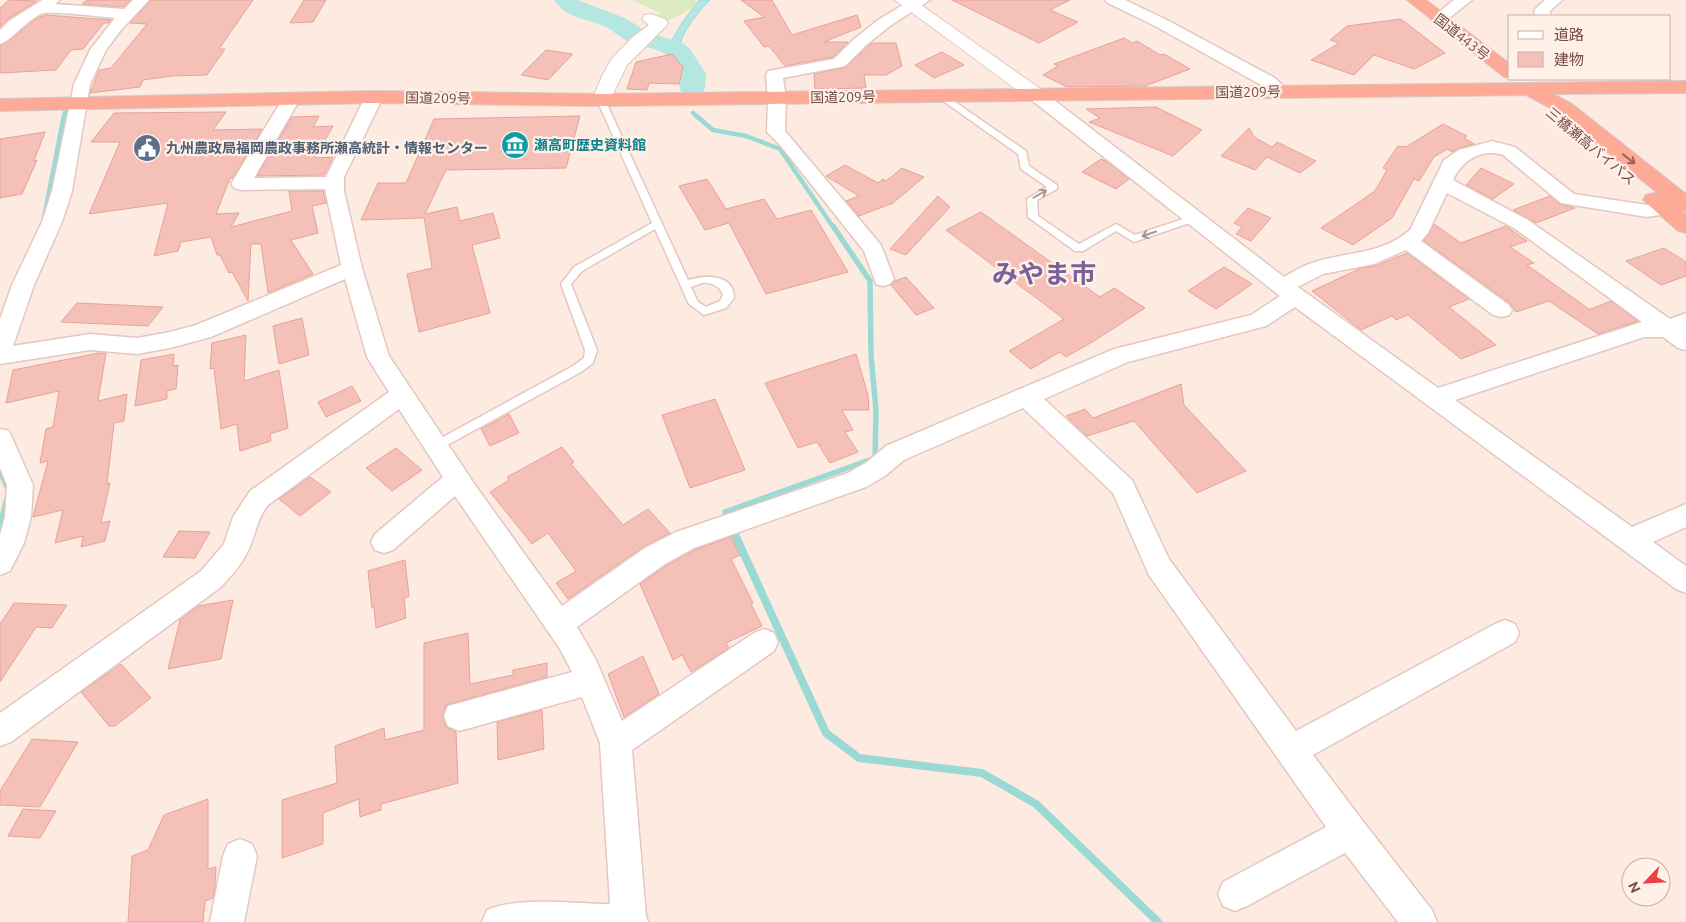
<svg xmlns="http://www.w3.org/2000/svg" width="1686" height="922" font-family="Ubuntu,'Noto Sans JP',sans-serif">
	<rect width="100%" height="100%" fill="#fdebe1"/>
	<polygon fill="#dcebbf" points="631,0 696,0 694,7 668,21 656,17 661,13"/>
	<path fill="#b5e7e2" stroke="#9bdad4" d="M699 0H710C698 12 685 28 680 44H670L681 24Z"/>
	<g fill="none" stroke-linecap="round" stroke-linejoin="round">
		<g stroke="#9bdad4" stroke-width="4.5">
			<polyline points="693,113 713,130 746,136 780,149 833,227"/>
			<polyline points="43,223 64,115 69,103"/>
		</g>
		<g stroke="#9bdad4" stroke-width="5.5">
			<polyline points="0,471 9,491 0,525"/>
			<polyline points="732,527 725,512 875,458 876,410 871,355 870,281 833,226"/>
		</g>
		<polyline stroke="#9bdad4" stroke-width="8" points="731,526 826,733 859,758 982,773 1036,804 1158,922"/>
		<path fill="#b5e7e2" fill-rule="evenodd" d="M554 0H578L625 18 647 32 683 43 689 48 706 73 705 88 701 94 692 96 683 94C674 81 685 71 668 56 659 48 642 47 631 43 623 40 616 33 608 28 588 18 567 20 554 0Z"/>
	</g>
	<g fill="#f4c0b8" stroke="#e7a297">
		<polygon points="9,0 37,1 8,19 0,27 0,8"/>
		<polygon points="87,0 130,0 123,7 82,4"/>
		<polygon points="151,0 253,0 219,49 225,49 207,75 172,76 143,80 140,87 90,93 99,70 111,68 147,24 130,23"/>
		<polygon points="304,0 326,0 313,22 290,23"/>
		<polygon points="741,0 772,0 792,35 857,15 861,27 824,42 848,42 833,57 785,66 769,46 764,47 744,21 764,17"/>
		<polygon points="952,0 1070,0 1050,10 1078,22 1039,43"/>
		<polygon points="46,15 111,20 109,23 104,23 83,49 71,50 56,70 0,73 0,46 10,40 37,18"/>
		<polygon points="1401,19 1445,53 1414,69 1374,55 1354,75 1311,60 1339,43 1330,40 1347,26"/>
		<polygon points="1124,38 1132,43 1137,41 1160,55 1164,54 1190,69 1145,86 1067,87 1043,75 1058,66 1054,64"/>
		<polygon points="872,43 896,43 902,66 886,75 864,75 866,88 815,89 814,74 846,67"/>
		<polygon points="546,50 573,54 548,80 521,75"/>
		<polygon points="942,52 964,65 934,78 915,65"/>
		<polygon points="672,54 683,67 679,84 649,83 647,90 627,89 636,62"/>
		<polygon points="1156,107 1202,130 1173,156 1089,122 1100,118 1086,109"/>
		<polygon points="226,112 213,130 262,129 233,178 230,178 216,214 239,213 231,227 292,211 289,191 323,191 326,203 312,206 318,233 291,240 313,274 268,293 261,244 251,244 248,301 232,272 229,273 220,255 217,255 211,237 181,242 178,251 154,256 168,203 89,214 120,142 91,142 114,113"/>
		<polygon points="319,116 313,127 333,126 315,158 333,157 324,175 257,176 292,117"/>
		<polygon points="580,116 566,168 446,170 425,214 457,207 460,221 493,213 500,238 472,245 490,313 419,332 407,274 432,268 424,217 423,218 361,220 378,183 406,183 434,119"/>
		<polygon points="1443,124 1467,136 1464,138 1474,144 1459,148 1452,152 1447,149 1434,157 1419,181 1414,179 1392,218 1353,245 1321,228 1375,191 1387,170 1383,168 1398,146 1406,147"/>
		<polygon points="1249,128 1254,137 1272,147 1277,142 1316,161 1300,173 1267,157 1255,170 1221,156"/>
		<polygon points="45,132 34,161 37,160 22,194 0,198 0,139"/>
		<polygon points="1101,159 1108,162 1129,179 1116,189 1082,172"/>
		<polygon points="845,165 878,183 883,179 886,181 902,168 924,177 893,203 859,216 846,201 859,196 826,176"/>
		<polygon points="1481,168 1514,184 1493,199 1466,185"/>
		<polygon points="707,179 726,209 764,199 777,219 811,210 848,272 766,294 729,223 705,230 679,186"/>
		<polygon points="938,196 950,207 906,255 890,249"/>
		<polygon points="1550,196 1560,204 1575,208 1536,223 1513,210"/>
		<polygon points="1248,208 1271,218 1251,241 1236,234 1242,227 1234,223"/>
		<polygon points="981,212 1100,297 1114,288 1145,308 1094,341 1066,357 1060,352 1031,369 1009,351 1064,319 946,230"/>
		<polygon points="1434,224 1461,243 1506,226 1527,241 1510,247 1534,263 1527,265 1589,309 1588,310 1611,301 1638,321 1598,334 1549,301 1516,312 1510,303 1424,241"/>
		<polygon points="1664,248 1686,262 1686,276 1661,285 1626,261"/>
		<polygon points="1407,253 1469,299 1449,307 1496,345 1461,359 1408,315 1396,320 1392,316 1361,330 1312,291 1361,268 1375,266"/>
		<polygon points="1224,267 1252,284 1216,309 1188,291"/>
		<polygon points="906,277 934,308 916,315 891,285 895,281"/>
		<polygon points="77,303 163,307 148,326 61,322"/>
		<polygon points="302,318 309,355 279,364 273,326"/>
		<polygon points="246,335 244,381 279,370 288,428 270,434 271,441 240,451 237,424 221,429 214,368 210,369 212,343"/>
		<polygon points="99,353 106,353 98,401 127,394 124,421 114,423 107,484 110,483 101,523 110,521 105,541 81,547 83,536 55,543 63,510 33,517 48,461 40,463 46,429 53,427 59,391 6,403 13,370"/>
		<polygon points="174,354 173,366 178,365 176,389 167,391 167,399 135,406 141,360"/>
		<polygon points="856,354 868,395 869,410 842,410 853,430 845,432 858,452 830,463 817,442 798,448 765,383"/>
		<polygon points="1181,384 1184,405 1246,471 1197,493 1134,421 1087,436 1066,416 1085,409 1093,418"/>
		<polygon points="352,386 361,401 326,417 318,402"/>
		<polygon points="715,399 745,470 690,488 662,415"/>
		<polygon points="509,414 519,433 490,446 481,429"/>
		<polygon points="562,447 574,462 571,464 623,525 648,509 670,533 644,546 568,599 556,583 576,571 548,533 532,544 490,492 509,480 507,477"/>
		<polygon points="396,448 422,470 392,491 366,468"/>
		<polygon points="310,477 331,492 300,516 279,499"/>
		<polygon points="179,531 210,532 195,558 163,557"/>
		<polygon points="731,537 740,555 731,559 753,603 751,604 762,626 726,643 729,648 691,672 682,655 673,660 640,584 666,566 695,550"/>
		<polygon points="405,560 409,596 404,598 406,618 376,628 374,607 372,608 368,571"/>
		<polygon points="233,600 221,659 168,669 180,620 198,606"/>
		<polygon points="14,603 67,605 52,628 36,627 0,682 0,624"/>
		<polygon points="468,633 470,684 513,675 513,670 547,663 547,677 446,705 442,717 446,727 456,732 458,783 381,804 381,810 360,817 359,799 323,813 323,844 282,858 282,800 337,783 335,746 384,728 385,740 424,730 424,643"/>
		<polygon points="643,656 659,694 624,717 608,674"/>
		<polygon points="121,664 151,698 115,726 109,726 81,692"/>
		<polygon points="542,710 544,749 498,760 497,722"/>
		<polygon points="32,739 78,742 40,807 0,805 0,791"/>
		<polygon points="208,799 208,869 216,867 215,886 213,898 205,901 203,922 128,922 132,856 148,850 164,815"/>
		<polygon points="23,809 56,811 40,838 8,836"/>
	</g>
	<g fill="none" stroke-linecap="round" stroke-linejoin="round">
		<g stroke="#e4c7c0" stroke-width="3">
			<g id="service">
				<polygon points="942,93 1026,151 1029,166 1057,185 1057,189 1037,200 1038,216 1079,244 1116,224 1135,235 1192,216 1198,216 1200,218 1198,220 1134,242 1116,231 1083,251 1075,251 1028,217 1027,199 1047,187 1021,169 1018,154 939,98 939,94"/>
				<path d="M601 97 605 100 688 280C704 275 734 273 734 298L726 308 704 315 689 304 655 229 582 271 571 284 597 350 593 363 581 372 440 449H432L430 446 432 443 573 366 584 358 585 350 561 284 574 267 652 223 597 100ZM702 283C711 282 719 286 723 294L720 301 706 307 698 302 691 287Z"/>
			</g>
		</g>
		<g stroke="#e4c7c0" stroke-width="3">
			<g id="minor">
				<path d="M42 0H60L55 4 124 9 133 0H149L121 30 106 50 90 84 72 191 62 222 34 285 13 346 90 334 137 338 170 332 196 325 341 265 325 189 241 190 234 188 231 184 285 95 291 94 297 95 300 99 254 178 326 177 365 97 368 93 374 92 380 93 383 97 344 177V191L362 268 389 356 475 485 562 606 645 548 676 532 848 473 867 462 886 446 1114 349 1251 315 1280 296 1029 98 1026 94 1029 90 1035 89 1041 90 1284 277C1293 272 1302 266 1312 263 1345 251 1380 256 1410 230L1444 160 1459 150 1492 141 1515 147 1574 194 1647 205 1666 203 1673 205 1676 209 1673 213 1647 217 1561 203 1503 155C1481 148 1462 161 1453 180L1528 220 1670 319 1686 313V350L1678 348 1663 337H1644L1455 400 1632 527 1686 504V527L1653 542 1686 566V593L1676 589 1295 307 1266 326 1128 362 1044 399 1132 480 1169 559 1296 731 1495 624 1505 620 1515 624 1519 633 1515 642 1313 755 1362 820 1432 910 1437 922H1398L1345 853 1247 906 1235 911 1223 906 1218 894 1223 882 1326 827 1149 575 1113 493 1023 408 904 460 885 476 866 487 694 548 665 564 577 627 596 660 622 721 754 633 764 629 774 633 778 642 774 651 632 750 646 916 648 922H482L487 910C519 896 575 904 610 904L600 743 582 697 459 731 448 726 444 716 448 706 572 672 560 649 455 496 393 550 384 553 375 550 371 542 375 534 443 477 399 409 268 505C257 519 256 533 249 549 242 564 232 575 221 587L11 742 0 746V713L201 571 224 544 233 517 250 491 389 392 367 357 345 279 211 337 170 348 137 354 90 350 0 364V319L12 285 42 222 52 191 74 84 90 50 115 18C102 17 49 10 41 14 27 20 11 41 0 44V30L9 21ZM1447 193 1514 228 1642 322 1438 388 1298 287 1323 274 1374 264 1406 250 1493 315 1501 317 1509 315 1512 310 1509 305 1421 241 1428 233Z"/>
				<polygon points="911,0 930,0 890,26 865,46 845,66 783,78 786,98 785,131 881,245 894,279 890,284 883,286 876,284 864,251 780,145 767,132 768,98 766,75 768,71 774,70 834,59 853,40 878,20"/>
				<path d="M1105 0H1125L1167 20 1275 78 1289 92 1286 96C1275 98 1271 93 1263 86L1155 26 1108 3Z"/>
				<polygon points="1454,0 1472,0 1444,22 1434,22 1431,19 1434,16"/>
				<polygon points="1545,0 1562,0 1550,11 1550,16 1534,16 1535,9"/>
				<polygon points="0,429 9,431 33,485 31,517 24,543 10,571 0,575 0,535 5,517 7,485 0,468"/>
				<polygon points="240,839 252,844 257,856 244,922 210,922 223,856 228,844"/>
			</g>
		</g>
		<g stroke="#e4c7c0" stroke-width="2">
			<g id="tertiary">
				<polygon points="895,0 914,0 1042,90 1044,94 1042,98 1035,100 1028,98"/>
				<polygon points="651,14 665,19 668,23 666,26 627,65 608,104 601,106 594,104 592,100 603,74 613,57 633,37 649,25 642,19 645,15"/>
			</g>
		</g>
		<g stroke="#d6c9c8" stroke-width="2">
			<g id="trunk">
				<polygon points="1407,0 1426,0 1510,64 1510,78 1504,77"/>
				<polygon points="1686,81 1686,93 1553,94 1572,104 1686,194 1686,212 1680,210 1686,215 1686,233 1678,231 1643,200 1646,195 1654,193 1660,195 1558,112 1526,95 601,106 374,103 0,111 0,99 374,91 601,94"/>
			</g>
		</g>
		<use href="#service" fill="#fff" fill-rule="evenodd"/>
		<use href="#minor" fill="#fff" fill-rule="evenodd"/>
		<use href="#tertiary" fill="#fff" fill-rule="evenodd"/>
		<use href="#trunk" fill="#fdaa96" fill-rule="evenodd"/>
	</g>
	<defs><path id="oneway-shaft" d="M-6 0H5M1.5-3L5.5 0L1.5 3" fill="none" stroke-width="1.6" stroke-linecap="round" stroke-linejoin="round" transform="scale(1.25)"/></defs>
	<use stroke="#98645b" href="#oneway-shaft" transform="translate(1629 159) rotate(38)"/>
	<g stroke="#ad9491">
		<use href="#oneway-shaft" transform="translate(1040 194) rotate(-30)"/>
		<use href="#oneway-shaft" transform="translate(1149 234) rotate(161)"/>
	</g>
	<defs>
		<g id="museum-disc" transform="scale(1.4375)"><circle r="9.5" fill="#0f9aa8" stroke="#fff0e8"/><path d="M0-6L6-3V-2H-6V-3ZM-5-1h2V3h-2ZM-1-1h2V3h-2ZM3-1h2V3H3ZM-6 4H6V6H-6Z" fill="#fff"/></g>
		<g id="civic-disc" transform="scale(1.4375)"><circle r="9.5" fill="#5c6f8a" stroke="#fff0e8"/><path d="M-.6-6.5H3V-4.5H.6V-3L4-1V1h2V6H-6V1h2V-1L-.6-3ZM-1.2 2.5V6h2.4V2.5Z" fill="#fff"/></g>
	</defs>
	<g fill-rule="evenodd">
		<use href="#museum-disc" x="515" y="145"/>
		<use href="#civic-disc" x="147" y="148"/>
	</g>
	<g text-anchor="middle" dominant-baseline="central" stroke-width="4.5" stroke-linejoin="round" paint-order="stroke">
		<g font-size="14" fill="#764c47" stroke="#fff0e8">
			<text transform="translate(1462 37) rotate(38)">国道443号</text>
			<text transform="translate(1248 92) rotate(-1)">国道209号</text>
			<text transform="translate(843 97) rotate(-1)">国道209号</text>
			<text transform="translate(438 98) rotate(1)">国道209号</text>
			<text transform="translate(1591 146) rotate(40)">三橋瀬高バイパス</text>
		</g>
		<g font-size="14" font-weight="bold" fill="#0d838f" stroke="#fff0e8" text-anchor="start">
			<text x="534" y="145">瀬高町歴史資料館</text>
		</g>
		<g font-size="14" font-weight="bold" fill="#4e5e75" stroke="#fff0e8" text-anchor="start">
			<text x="166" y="148">九州農政局福岡農政事務所瀬高統計・情報センター</text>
		</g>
		<g font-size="26" font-weight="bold" fill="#796299" stroke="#fff0e8">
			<text x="1044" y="273">みやま市</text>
		</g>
	</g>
	<rect x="1508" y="15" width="162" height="65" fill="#fff0e8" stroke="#c8aea8"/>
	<rect x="1518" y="31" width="25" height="8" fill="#ffffff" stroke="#c8aea8"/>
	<text x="1554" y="40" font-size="15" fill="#764c47">道路</text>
	<rect x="1518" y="52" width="25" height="15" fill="#f4c0b8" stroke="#c8aea8"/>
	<text x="1554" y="65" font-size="15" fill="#764c47">建物</text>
	<g transform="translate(1646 882) rotate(245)"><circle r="24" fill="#fff0e8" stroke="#c8aea8"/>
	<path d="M0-4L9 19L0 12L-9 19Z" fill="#ed4045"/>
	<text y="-8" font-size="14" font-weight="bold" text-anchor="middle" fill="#764c47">N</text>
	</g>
</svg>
